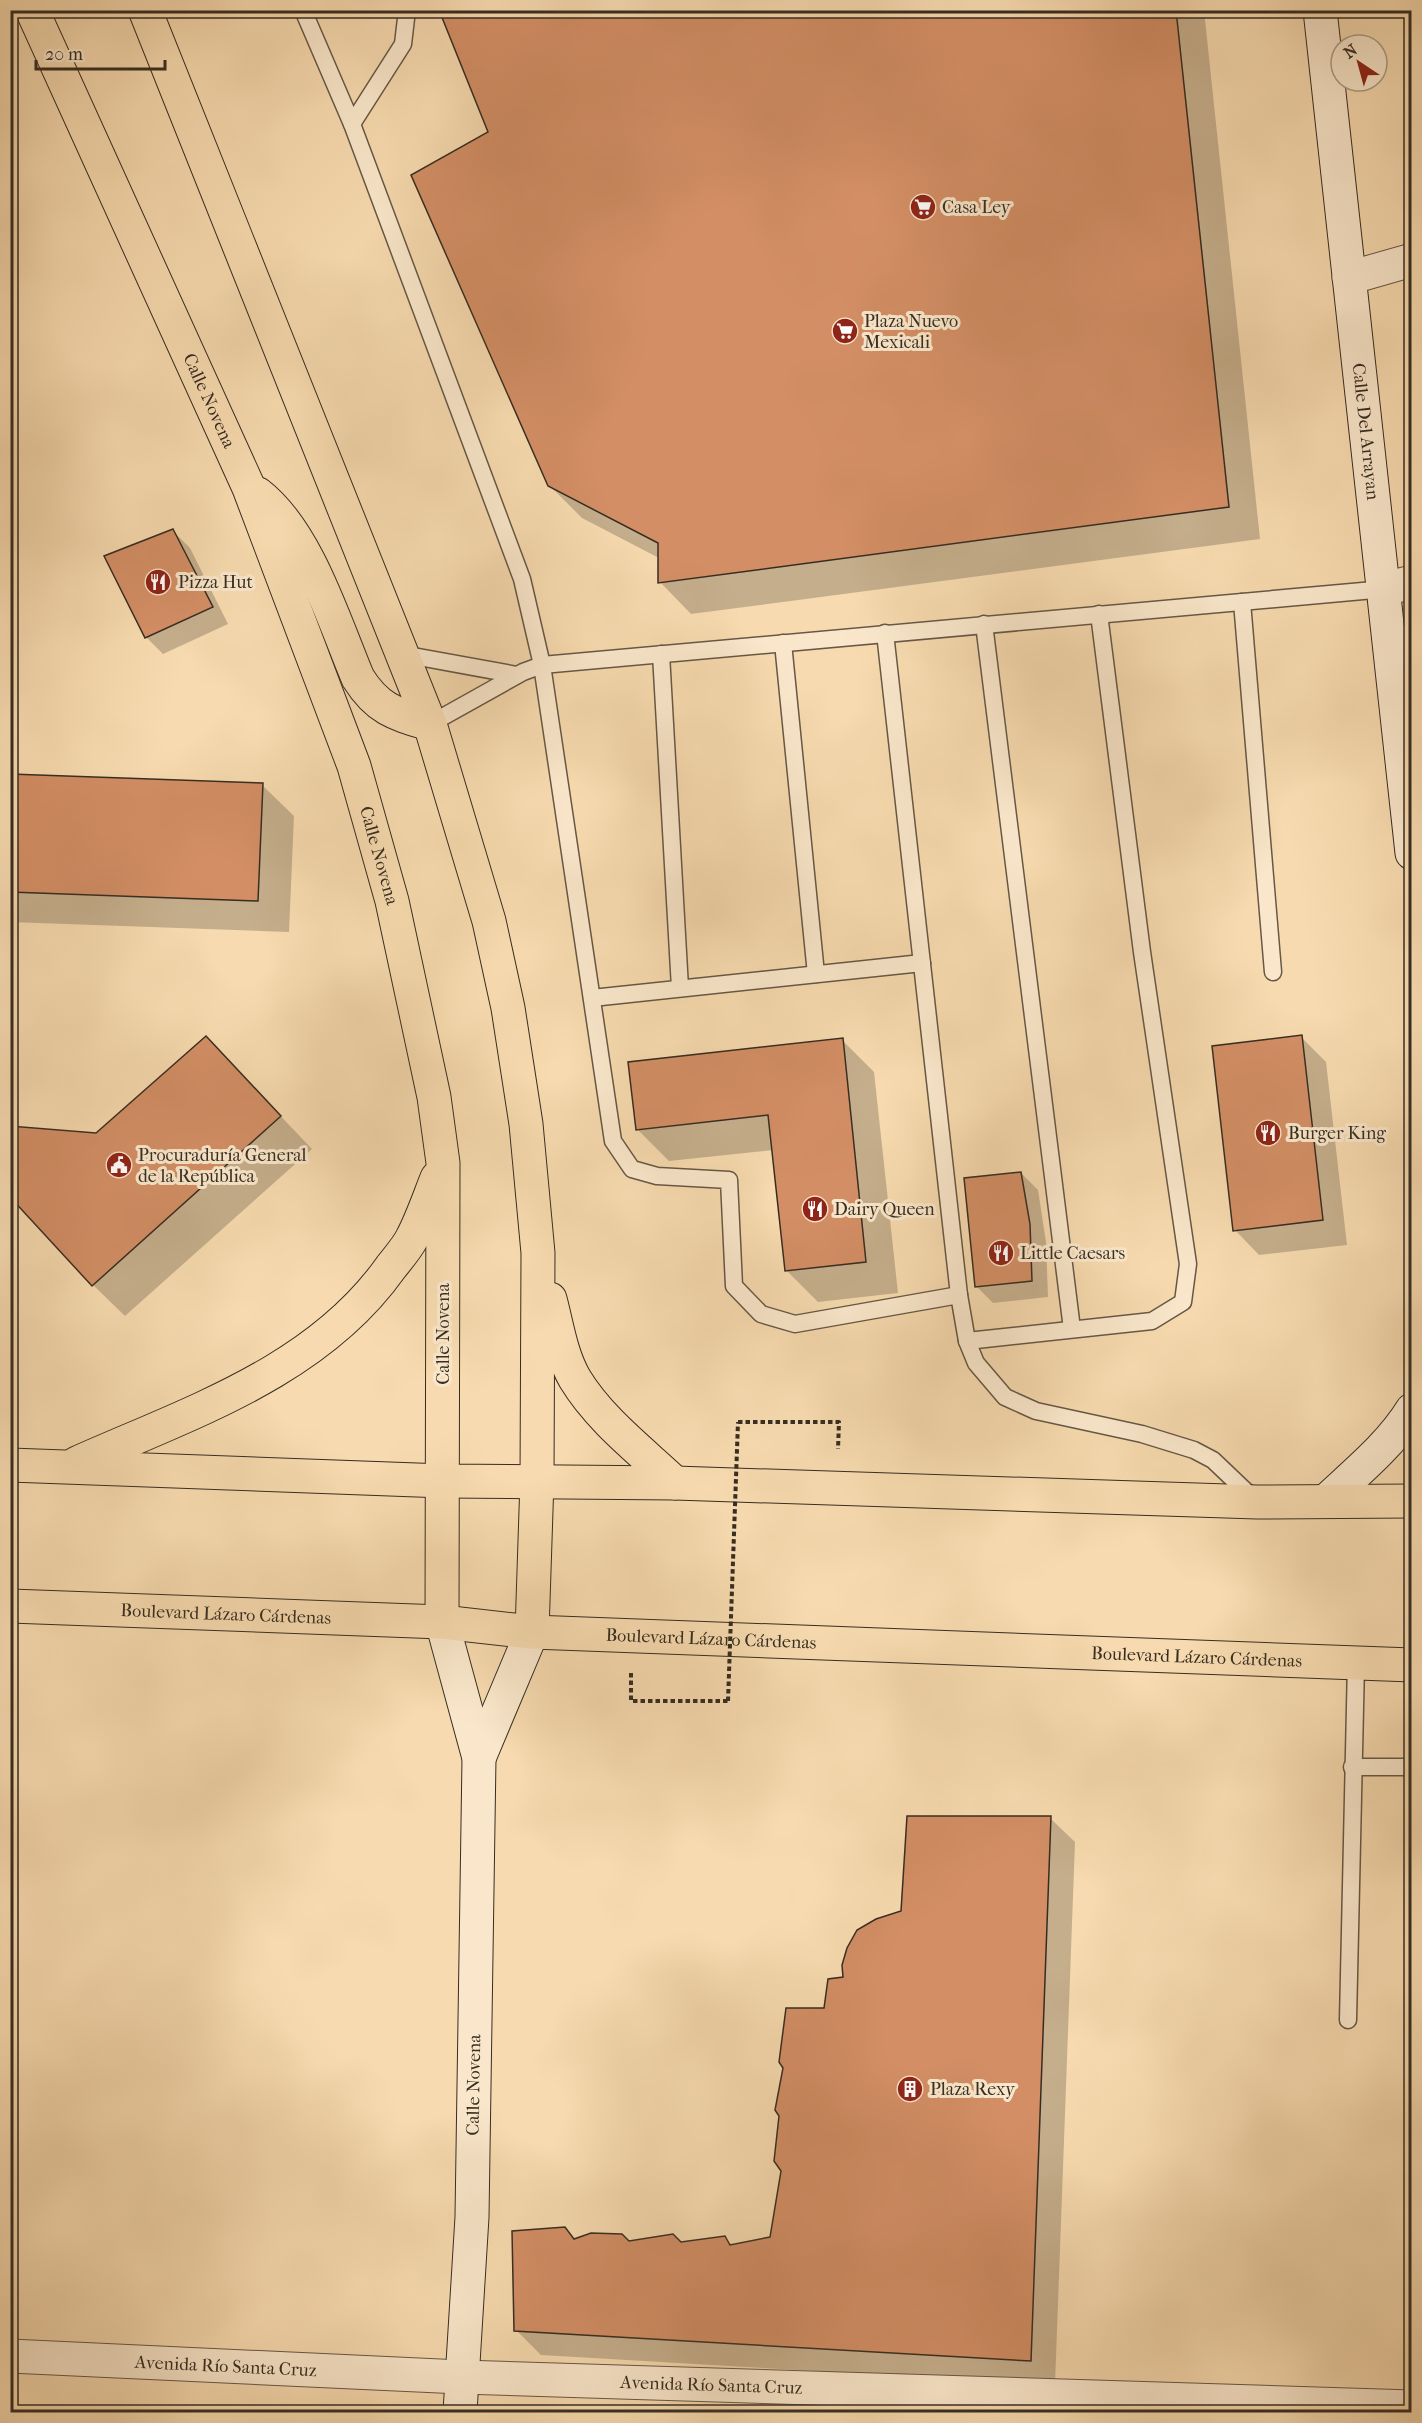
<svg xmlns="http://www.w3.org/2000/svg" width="1422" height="2423" font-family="'IM FELL French Canon',serif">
	<rect width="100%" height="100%" fill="#f7daaf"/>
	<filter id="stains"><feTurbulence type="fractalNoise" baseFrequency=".00333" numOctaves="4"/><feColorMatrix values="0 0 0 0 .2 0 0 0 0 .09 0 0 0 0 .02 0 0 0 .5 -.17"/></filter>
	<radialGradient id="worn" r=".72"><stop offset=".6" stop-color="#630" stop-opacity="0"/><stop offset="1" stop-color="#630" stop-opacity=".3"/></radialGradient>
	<g fill="#0003">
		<polygon points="440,10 1204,10 1260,539 691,614 660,582 659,558 582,518 549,485 490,133"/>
		<polygon points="173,531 190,548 228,624 163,654 146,637"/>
		<polygon points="10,775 262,785 294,816 289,932 10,922"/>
		<polygon points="1301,1037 1326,1062 1347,1245 1259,1255 1235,1230"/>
		<polygon points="842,1040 874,1072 898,1293 818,1302 786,1270 773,1150 669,1161 637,1129"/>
		<polygon points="237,1070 312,1149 125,1316 93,1285 97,1134"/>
		<polygon points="1021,1173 1038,1190 1046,1242 1048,1297 993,1303 976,1286"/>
		<polygon points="1050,1818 1075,1842 1055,2385 541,2355 516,2330 564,2228 576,2240 630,2243 680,2243 725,2238 733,2246 771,2238 825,2010 844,1978 903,1912"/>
	</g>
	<g fill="#d38e65" stroke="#362d22" stroke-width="1.5">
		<polygon points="439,10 1176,10 1229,507 658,583 658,543 548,486 411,175 488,132"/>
		<polygon points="173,529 213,607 145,638 104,556"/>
		<polygon points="10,774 263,783 258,901 10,892"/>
		<polygon points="1302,1035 1323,1220 1233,1231 1212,1046"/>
		<polygon points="206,1036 281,1116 92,1286 10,1197 10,1126 96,1133"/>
		<polygon points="843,1038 866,1262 785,1271 768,1115 636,1130 628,1062"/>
		<polygon points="1021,1172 1030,1224 1032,1281 975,1287 964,1178"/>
		<polygon points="907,1816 1051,1816 1031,2361 514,2331 512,2231 565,2227 574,2239 591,2233 622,2234 629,2241 673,2234 681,2242 725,2236 730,2245 770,2237 781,2171 774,2161 779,2116 775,2110 783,2068 779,2062 786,2008 824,2008 828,1979 843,1977 842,1965 847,1948 857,1930 876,1919 901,1911"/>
	</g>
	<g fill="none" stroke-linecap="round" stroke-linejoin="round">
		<g stroke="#665845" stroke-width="19">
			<g id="lane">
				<polyline points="303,10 352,124"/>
				<polyline points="407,10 403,44 352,124 522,579 542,665 613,1141 632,1169 657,1176 729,1180 734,1286 761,1314 795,1324 959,1295"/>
				<polyline points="1242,602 1273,972"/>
				<polyline points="984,624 1072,1329"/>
				<polyline points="885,633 959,1295 967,1341 976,1363 1005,1397 1036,1411 1142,1434 1194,1450 1213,1460 1256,1501"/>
				<polyline points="783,643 816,974"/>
				<polyline points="402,654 517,675"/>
				<polyline points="661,654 680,988"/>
				<polyline points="430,724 523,672 542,665 1385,589"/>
				<polyline points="592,998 922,963"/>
				<polyline points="967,1341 1152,1321 1183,1302 1188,1264 1142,952 1099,614"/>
				<polyline points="1352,1767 1412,1767"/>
				<polyline points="1348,2020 1356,1663"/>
			</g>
		</g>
		<g stroke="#665845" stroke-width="35">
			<g id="street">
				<polyline points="1349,278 1412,260"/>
				<polyline points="1385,589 1412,582"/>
				<path id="s1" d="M10 2356 461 2377 1412 2407"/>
			</g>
		</g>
		<g stroke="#362d22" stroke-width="35">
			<g id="secondary">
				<path id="s2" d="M1320 10 1412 853"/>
				<path d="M1328 1499C1358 1471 1391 1444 1412 1410"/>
				<polyline points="442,1622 479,1758 472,2217 460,2412"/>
				<polyline points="479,1758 532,1632"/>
			</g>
		</g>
		<g stroke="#362d22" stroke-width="35">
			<g id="primary">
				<path id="s3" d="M32 10 249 488 354 766 392 901 434 1097 443 1163 442 1622"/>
				<polyline points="145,10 430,724 489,921 508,1008 526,1124 538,1253 537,1480 532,1632"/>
				<path d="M258 494C307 532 334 621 358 678 378 710 396 714 430 724"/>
				<path d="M550 1299C557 1325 561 1355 575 1379 600 1420 641 1451 675 1483"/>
				<path d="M77 1463C189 1413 317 1372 391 1267 398 1258 407 1248 412 1238 422 1219 429 1198 437 1178"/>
				<polyline points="10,1465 444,1481 675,1483 1257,1502 1412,1501"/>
				<path id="s4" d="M10 1606 442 1622 532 1632 1412 1665"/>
			</g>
		</g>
		<g stroke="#362d22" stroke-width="4" stroke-dasharray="4.5 3" stroke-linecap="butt">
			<polyline points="738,1422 839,1422 838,1449"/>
			<polyline points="631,1673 631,1701 728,1701"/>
		</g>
		<use href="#lane" stroke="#fae7cb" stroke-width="16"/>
		<use href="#street" stroke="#fae7cb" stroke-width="33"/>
		<use href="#secondary" stroke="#fae7cb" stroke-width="33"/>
		<use href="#primary" stroke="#f7daaf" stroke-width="33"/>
		<polyline stroke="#362d22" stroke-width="4" stroke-dasharray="4.5 3" stroke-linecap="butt" points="728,1701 738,1422"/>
	</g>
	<defs>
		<g id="supermarket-disc" transform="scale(1.35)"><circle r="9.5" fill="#8f2418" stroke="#fae7cb"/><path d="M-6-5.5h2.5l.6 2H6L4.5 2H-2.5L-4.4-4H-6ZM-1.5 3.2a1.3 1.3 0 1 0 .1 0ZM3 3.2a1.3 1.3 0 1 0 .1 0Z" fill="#fff"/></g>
		<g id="restaurant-disc" transform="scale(1.35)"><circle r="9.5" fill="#8f2418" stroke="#fae7cb"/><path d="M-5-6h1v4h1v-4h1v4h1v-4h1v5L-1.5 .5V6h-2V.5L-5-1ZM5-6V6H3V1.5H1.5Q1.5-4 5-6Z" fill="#fff"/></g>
		<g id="civic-disc" transform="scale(1.35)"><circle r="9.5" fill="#8f2418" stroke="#fae7cb"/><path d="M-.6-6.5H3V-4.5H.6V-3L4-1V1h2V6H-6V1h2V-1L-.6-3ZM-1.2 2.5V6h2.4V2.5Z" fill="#fff"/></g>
		<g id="building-disc" transform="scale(1.35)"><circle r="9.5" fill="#8f2418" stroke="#fae7cb"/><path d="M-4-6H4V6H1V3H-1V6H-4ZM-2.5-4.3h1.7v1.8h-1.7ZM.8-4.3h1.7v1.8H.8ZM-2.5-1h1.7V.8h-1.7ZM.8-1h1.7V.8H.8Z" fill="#fff"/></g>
	</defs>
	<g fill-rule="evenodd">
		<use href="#supermarket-disc" x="923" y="207"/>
		<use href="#supermarket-disc" x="845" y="331"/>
		<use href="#restaurant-disc" x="158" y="582"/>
		<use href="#restaurant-disc" x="1268" y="1133"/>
		<use href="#civic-disc" x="119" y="1165"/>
		<use href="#restaurant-disc" x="815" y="1209"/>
		<use href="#restaurant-disc" x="1001" y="1253"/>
		<use href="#building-disc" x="910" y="2089"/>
	</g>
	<g text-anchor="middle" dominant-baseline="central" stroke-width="6" stroke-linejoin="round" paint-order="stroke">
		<g font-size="18" fill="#362d22" stroke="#fae7cb" text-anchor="start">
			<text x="942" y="207">Casa Ley</text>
			<text x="864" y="321">Plaza Nuevo<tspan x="864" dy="21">Mexicali</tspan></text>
			<text x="178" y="582">Pizza Hut</text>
			<text x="1288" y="1133">Burger King</text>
			<text x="138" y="1155">Procuraduría General<tspan x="138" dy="21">de la República</tspan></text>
			<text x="834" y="1209">Dairy Queen</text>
			<text x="1020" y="1253">Little Caesars</text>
			<text x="930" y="2089">Plaza Rexy</text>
		</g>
		<g font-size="18" fill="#362d22" stroke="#fae7cb">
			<text stroke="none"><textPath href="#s3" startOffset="429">Calle Novena</textPath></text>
			<text stroke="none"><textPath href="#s2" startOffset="424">Calle Del Arrayan</textPath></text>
			<text stroke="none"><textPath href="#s3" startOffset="915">Calle Novena</textPath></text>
			<text transform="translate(443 1334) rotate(-90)">Calle Novena</text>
			<text stroke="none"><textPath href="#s4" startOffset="216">Boulevard Lázaro Cárdenas</textPath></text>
			<text stroke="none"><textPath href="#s4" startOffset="702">Boulevard Lázaro Cárdenas</textPath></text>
			<text stroke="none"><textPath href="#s4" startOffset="1188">Boulevard Lázaro Cárdenas</textPath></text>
			<text transform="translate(474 2085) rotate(-89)">Calle Novena</text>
			<text stroke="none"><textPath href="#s1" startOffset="216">Avenida Río Santa Cruz</textPath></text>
			<text stroke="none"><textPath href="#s1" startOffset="702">Avenida Río Santa Cruz</textPath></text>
		</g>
	</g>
	<rect width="1422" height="2423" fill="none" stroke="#f7daaf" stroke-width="36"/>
	<rect x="12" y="12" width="1398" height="2399" fill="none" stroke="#362d22" stroke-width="3"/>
	<rect x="18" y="18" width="1386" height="2387" fill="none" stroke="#362d22" stroke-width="1.5"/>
	<g transform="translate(1359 63) rotate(324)"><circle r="28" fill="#fae7cb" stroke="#ac9d87" stroke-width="1.5"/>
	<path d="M0-4.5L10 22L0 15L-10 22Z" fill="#8f2418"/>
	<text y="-9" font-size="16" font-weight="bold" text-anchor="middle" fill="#362d22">N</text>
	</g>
	<path d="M36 60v9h129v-9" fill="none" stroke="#362d22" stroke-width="3"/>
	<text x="45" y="60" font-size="18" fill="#362d22" stroke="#fae7cb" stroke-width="4.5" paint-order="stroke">20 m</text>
	<rect width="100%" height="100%" filter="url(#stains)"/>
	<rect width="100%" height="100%" fill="url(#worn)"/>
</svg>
